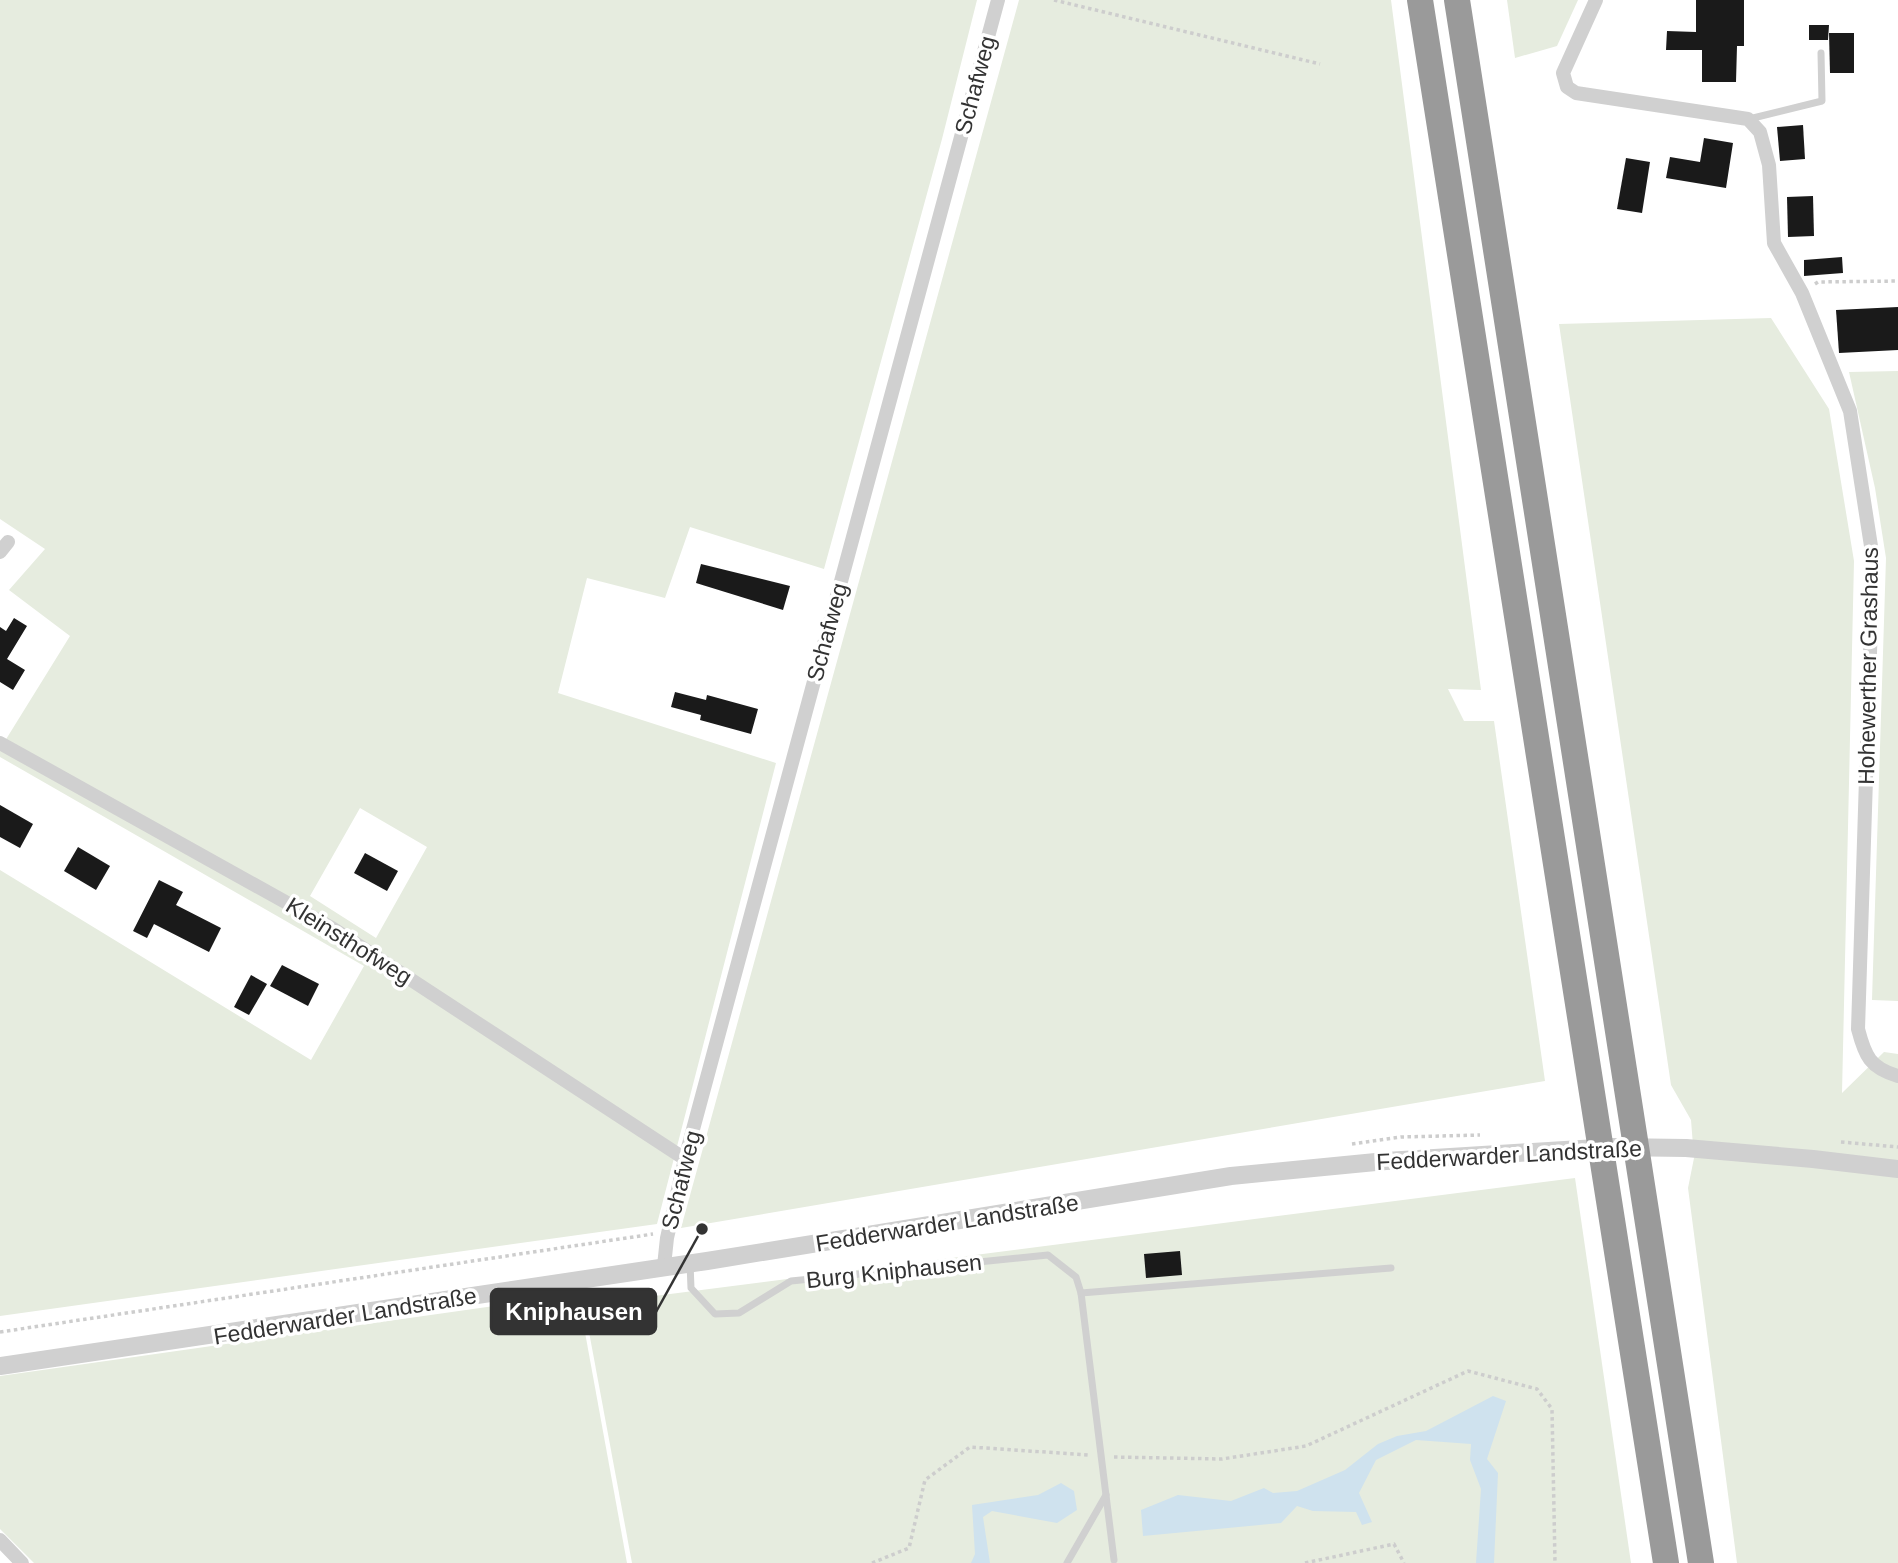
<svg xmlns="http://www.w3.org/2000/svg" width="1898" height="1563" font-family="Arial,sans-serif">
	<rect width="100%" height="100%" fill="#fff"/>
	<g fill="#e6ecdf" fill-rule="evenodd">
		<path d="M0 0H977L942 139 824 569 690 527 665 598 587 578 558 693 776 763 657 1224 0 1316V870L311 1060 364 966 0 757V749L70 636 9 590 45 549 0 519ZM360 808 427 847 376 938 310 896Z"/>
		<polygon points="1019,0 1391,0 1481,690 1448,689 1464,721 1494,721 1545,1081 681,1228"/>
		<polygon points="1507,0 1578,0 1557,46 1515,58"/>
		<polygon points="1771,318 1829,409 1854,561 1842,1093 1884,1052 1898,1054 1898,1563 1737,1563 1688,1188 1694,1158 1691,1120 1671,1085 1559,324"/>
		<polygon points="1898,371 1898,1001 1872,1000 1886,558 1875,488 1849,372"/>
		<polygon points="1575,1178 1631,1563 632,1563 584,1305"/>
		<polygon points="578,1294 627,1563 34,1563 0,1529 0,1376"/>
	</g>
	<g fill="#cfe2ee">
		<polygon points="1493,1396 1506,1401 1487,1459 1498,1473 1494,1563 1476,1563 1481,1489 1470,1460 1471,1444 1416,1440 1376,1460 1359,1493 1372,1522 1362,1525 1356,1512 1313,1511 1297,1506 1281,1523 1143,1536 1141,1510 1178,1495 1231,1501 1264,1488 1273,1493 1297,1491 1345,1470 1378,1444 1397,1436 1426,1431"/>
		<polygon points="1061,1483 1074,1491 1077,1510 1057,1523 992,1511 983,1517 990,1563 971,1563 975,1554 972,1505 1038,1495"/>
	</g>
	<g fill="#1a1a1a">
		<polygon points="1696,0 1744,0 1744,46 1737,46 1736,82 1702,82 1702,50 1666,50 1667,31 1696,32"/>
		<polygon points="1809,25 1829,25 1828,40 1809,40"/>
		<polygon points="1829,33 1854,33 1854,73 1830,73"/>
		<polygon points="1803,125 1805,159 1780,161 1777,127"/>
		<polygon points="1704,138 1733,143 1726,188 1666,178 1670,157 1700,162"/>
		<polygon points="1626,158 1650,162 1642,213 1617,209"/>
		<polygon points="1813,196 1814,236 1788,237 1787,197"/>
		<polygon points="1842,257 1843,273 1804,276 1804,260"/>
		<polygon points="1898,307 1898,350 1839,353 1836,310"/>
		<polygon points="701,564 790,586 783,610 696,583"/>
		<polygon points="14,618 27,626 7,659 25,670 13,690 0,682 0,627 6,631"/>
		<polygon points="675,692 706,700 707,695 758,709 751,734 700,720 701,715 671,707"/>
		<polygon points="0,805 33,824 20,848 0,837"/>
		<polygon points="78,847 110,866 96,890 64,871"/>
		<polygon points="365,853 398,871 387,891 354,873"/>
		<polygon points="159,880 183,892 176,905 221,928 209,952 154,924 147,938 133,931"/>
		<polygon points="282,965 319,984 308,1006 270,986"/>
		<polygon points="251,975 267,984 249,1015 234,1007"/>
		<polygon points="1180,1251 1182,1275 1146,1278 1144,1254"/>
	</g>
	<g fill="none" stroke-linecap="round" stroke-linejoin="round">
		<g stroke="#cdcdcd" stroke-width="3.5" stroke-dasharray="3.5 3.5" stroke-linecap="butt">
			<polyline points="1054,0 1320,64"/>
			<polyline points="1815,284 1818,282 1898,281"/>
			<polyline points="1841,1142 1898,1147"/>
			<polyline points="1352,1144 1401,1137 1480,1135"/>
			<polyline points="0,1332 653,1234"/>
			<polyline points="1114,1457 1222,1459 1306,1446 1468,1371 1537,1389 1552,1409 1555,1563"/>
			<polyline points="872,1563 909,1548 925,1480 970,1447 1089,1455"/>
			<polyline points="1305,1563 1394,1544 1404,1563"/>
		</g>
		<g stroke="#d0d0d0" stroke-width="7">
			<polyline points="1749,119 1822,101 1821,53"/>
			<polyline points="690,1263 691,1288 715,1314 739,1313 791,1281 1048,1255 1076,1277 1081,1293 1114,1560"/>
			<polyline points="1081,1293 1391,1268"/>
			<polyline points="1067,1563 1106,1495"/>
		</g>
		<g stroke="#d0d0d0" stroke-width="14">
			<path d="M1596 0 1563 73 1567 87 1576 93 1748 119 1760 132 1769 165 1774 243 1802 293 1850 411 1873 559 1858 1029C1865 1056 1870 1068 1898 1076"/>
			<polyline points="0,552 8,542"/>
			<polyline points="0,743 332,928 685,1159"/>
			<polyline points="664,1266 667,1238 685,1159 998,0"/>
			<polyline points="0,1540 22,1563"/>
		</g>
		<polyline stroke="#d0d0d0" stroke-width="18" points="0,1366 707,1261 1231,1176 1386,1161 1613,1147 1686,1148 1813,1159 1898,1169"/>
		<g stroke="#9a9a9a" stroke-width="26">
			<polyline points="1420,0 1666,1563"/>
			<polyline points="1457,0 1701,1563"/>
		</g>
	</g>
	<g text-anchor="middle" dominant-baseline="central" stroke-width="7" stroke-linejoin="round" paint-order="stroke">
		<g font-size="23" fill="#333" stroke="#fff">
			<text transform="translate(975 85) rotate(-75)">Schafweg</text>
			<text transform="translate(827 632) rotate(-75)">Schafweg</text>
			<text transform="translate(1868 666) rotate(-89)">Hohewerther Grashaus</text>
			<text transform="translate(349 941) rotate(32)">Kleinsthofweg</text>
			<text transform="translate(1509 1155) rotate(-3)">Fedderwarder Landstraße</text>
			<text transform="translate(681 1180) rotate(-76)">Schafweg</text>
			<text transform="translate(947 1223) rotate(-9)">Fedderwarder Landstraße</text>
			<text transform="translate(894 1271) rotate(-6)">Burg Kniphausen</text>
			<text transform="translate(345 1316) rotate(-9)">Fedderwarder Landstraße</text>
		</g>
	</g>
	<path fill="none" stroke="#333" stroke-width="2.5" d="M702 1229L656 1312"/>
	<circle fill="#333" stroke="#fff" stroke-width="2.5" cx="702" cy="1229" r="7"/>
	<rect fill="#333" stroke="#333" stroke-width="2.5" x="491" y="1289" width="165" height="45" rx="7"/>
	<g font-size="24" text-anchor="middle" font-weight="bold" fill="#fff">
		<text x="574" y="1320">Kniphausen</text>
	</g>
</svg>
